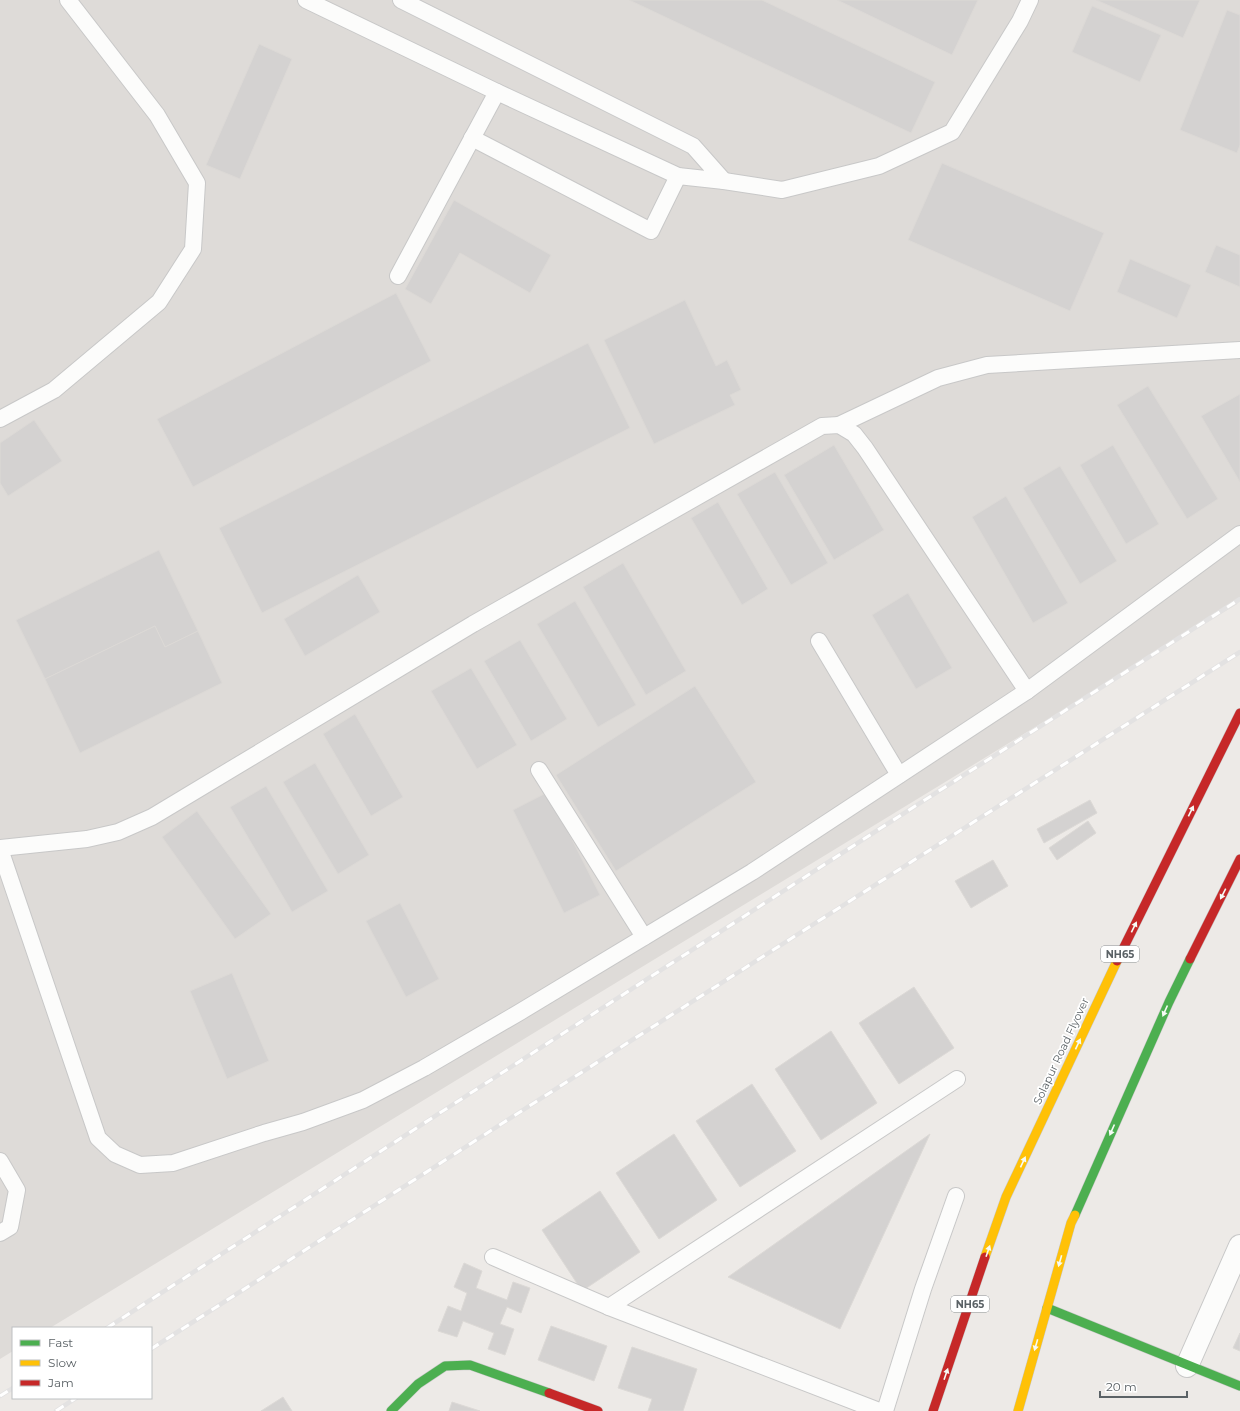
<svg xmlns="http://www.w3.org/2000/svg" width="1240" height="1411" font-family="Montserrat,sans-serif">
	<rect width="100%" height="100%" fill="#edeae7"/>
	<polygon fill="#dedbd8" points="0,0 1240,0 1240,599 1237,604 50,1328 13,1328 13,1351 0,1359"/>
	<g fill="#d4d2d1" stroke="#dcd9d6">
		<polygon points="629,0 762,0 935,82 911,133"/>
		<polygon points="837,0 978,0 952,55"/>
		<polygon points="1096,0 1200,0 1183,38"/>
		<polygon points="1092,6 1161,35 1140,82 1072,52"/>
		<polygon points="1227,10 1240,15 1240,145 1237,153 1180,130"/>
		<polygon points="259,44 292,59 240,179 206,165"/>
		<polygon points="942,163 1104,233 1070,311 908,240"/>
		<polygon points="454,200 551,255 530,293 460,253 431,304 405,289"/>
		<polygon points="1216,245 1240,255 1240,287 1205,272"/>
		<polygon points="1130,259 1191,285 1177,318 1117,292"/>
		<polygon points="396,293 431,361 193,487 157,419"/>
		<polygon points="685,300 716,366 727,360 741,390 730,395 735,405 654,444 604,340"/>
		<polygon points="588,343 630,428 262,613 219,528"/>
		<polygon points="1148,386 1218,499 1187,519 1117,405"/>
		<polygon points="1240,394 1240,482 1201,416"/>
		<polygon points="34,420 62,461 8,496 0,483 0,443"/>
		<polygon points="834,445 884,530 834,560 784,475"/>
		<polygon points="1113,445 1159,524 1126,544 1080,465"/>
		<polygon points="1060,466 1117,561 1080,584 1023,488"/>
		<polygon points="775,472 828,563 791,585 737,494"/>
		<polygon points="1006,496 1068,603 1033,623 972,517"/>
		<polygon points="718,502 768,589 742,605 691,518"/>
		<polygon points="159,550 198,631 165,647 155,626 45,679 16,620"/>
		<polygon points="623,563 686,671 646,695 583,587"/>
		<polygon points="358,575 380,612 305,656 284,619"/>
		<polygon points="908,593 952,668 916,689 872,615"/>
		<polygon points="575,601 636,705 598,727 537,624"/>
		<polygon points="155,626 165,647 198,631 222,683 80,753 45,679"/>
		<polygon points="520,640 567,719 531,741 484,661"/>
		<polygon points="471,668 517,745 477,769 431,691"/>
		<polygon points="695,686 756,782 616,871 556,775"/>
		<polygon points="355,714 403,797 371,816 323,734"/>
		<polygon points="315,763 369,855 338,874 283,782"/>
		<polygon points="266,786 328,891 292,912 230,807"/>
		<polygon points="548,792 600,895 564,913 513,810"/>
		<polygon points="1090,800 1097,813 1044,843 1037,829"/>
		<polygon points="197,811 271,914 235,939 162,837"/>
		<polygon points="1088,821 1096,833 1057,860 1049,848"/>
		<polygon points="993,860 1008,886 971,908 955,881"/>
		<polygon points="400,903 439,979 406,997 366,921"/>
		<polygon points="232,973 269,1061 227,1079 190,991"/>
		<polygon points="914,987 954,1048 899,1084 859,1023"/>
		<polygon points="831,1031 877,1103 821,1140 775,1069"/>
		<polygon points="752,1084 796,1151 740,1187 696,1121"/>
		<polygon points="674,1134 717,1200 659,1239 616,1173"/>
		<polygon points="930,1134 840,1329 728,1277"/>
		<polygon points="600,1191 640,1252 582,1291 542,1230"/>
		<polygon points="464,1263 482,1271 476,1288 507,1300 513,1282 530,1288 521,1313 507,1307 500,1324 514,1329 505,1355 488,1349 494,1333 463,1321 457,1337 438,1331 448,1306 461,1311 467,1293 454,1287"/>
		<polygon points="551,1326 607,1346 594,1381 538,1360"/>
		<polygon points="1240,1333 1240,1351 1233,1348"/>
		<polygon points="632,1347 697,1369 683,1411 648,1411 652,1399 618,1388"/>
		<polygon points="283,1397 292,1411 261,1411"/>
		<polygon points="452,1402 480,1411 449,1411"/>
	</g>
	<g fill="none" stroke-linecap="round" stroke-linejoin="round">
		<g stroke="#c8c8c8" stroke-width="18">
			<g id="lane">
				<polyline points="306,0 497,92 678,176 724,181 693,146 401,0"/>
				<polyline points="472,138 651,231 678,176"/>
				<polyline points="724,181 782,190 879,166 952,132 1020,21 1030,0"/>
				<polyline points="398,276 497,92"/>
				<polyline points="0,419 54,390 159,302 193,249 197,183 157,115 68,0"/>
				<polyline points="839,425 938,378 987,365 1240,350"/>
				<polyline points="819,641 899,775"/>
				<polyline points="539,770 644,937"/>
				<polyline points="0,848 87,839 118,832 152,817 473,624 822,426 839,425 854,434 865,448 1027,691"/>
				<polyline points="0,849 98,1138 115,1154 140,1165 173,1163 264,1133 303,1122 363,1100 424,1068 520,1012 752,872 1027,691 1240,534"/>
				<polyline points="0,1161 17,1190 10,1227 0,1233"/>
				<polyline points="493,1257 609,1307 879,1411"/>
				<polyline points="609,1307 957,1079"/>
				<polyline points="885,1411 923,1289 956,1196"/>
			</g>
		</g>
		<g stroke="#c8c8c8" stroke-width="24">
			<polyline id="street" points="1187,1366 1240,1246"/>
		</g>
		<g stroke="#c8c8c8" stroke-width="10">
			<g id="fast">
				<polyline points="1075,1215 1169,1002 1190,959"/>
				<polyline points="1047,1308 1240,1386"/>
				<polyline points="391,1411 418,1384 445,1366 470,1365 549,1393"/>
			</g>
		</g>
		<g stroke="#c8c8c8" stroke-width="10">
			<g id="slow">
				<polyline points="985,1257 1006,1197 1117,961"/>
				<polyline points="1018,1411 1071,1223 1075,1215"/>
			</g>
		</g>
		<g stroke="#c8c8c8" stroke-width="10">
			<g id="jam">
				<polyline points="1190,959 1240,859"/>
				<polyline points="1117,961 1240,713"/>
				<polyline points="549,1393 598,1411"/>
				<polyline points="933,1411 985,1257"/>
			</g>
		</g>
		<use href="#lane" stroke="#fcfcfb" stroke-width="16"/>
		<use href="#street" stroke="#fcfcfb" stroke-width="22"/>
		<use href="#fast" stroke="#4caf50" stroke-width="9"/>
		<use href="#slow" stroke="#ffc107" stroke-width="9"/>
		<use href="#jam" stroke="#c62828" stroke-width="9"/>
		<g stroke="#e3e2e2" stroke-width="4.5">
			<g id="rail">
				<polyline points="107,1328 884,826 1240,599"/>
				<polyline points="151,1349 618,1049 1240,652"/>
				<polyline points="0,1396 13,1388"/>
				<polyline points="56,1411 76,1398"/>
			</g>
		</g>
		<use href="#rail" stroke="#fff" stroke-width="3" stroke-dasharray="9" stroke-linecap="butt"/>
	</g>
	<defs><path id="oneway-solid" d="M-6-.8H1V-3.2L6.5 0L1 3.2V.8H-6Z"/></defs>
	<g fill="#f6fbf6">
		<use href="#oneway-solid" transform="translate(1191 811) rotate(-64)"/>
		<use href="#oneway-solid" transform="translate(1223 894) rotate(117)"/>
		<use href="#oneway-solid" transform="translate(1134 927) rotate(-64)"/>
		<use href="#oneway-solid" transform="translate(1165 1011) rotate(114)"/>
		<use href="#oneway-solid" transform="translate(1078 1044) rotate(-65)"/>
		<use href="#oneway-solid" transform="translate(1112 1130) rotate(114)"/>
		<use href="#oneway-solid" transform="translate(1023 1162) rotate(-65)"/>
		<use href="#oneway-solid" transform="translate(988 1251) rotate(-71)"/>
		<use href="#oneway-solid" transform="translate(1060 1261) rotate(106)"/>
		<use href="#oneway-solid" transform="translate(1036 1345) rotate(106)"/>
		<use href="#oneway-solid" transform="translate(946 1374) rotate(-71)"/>
	</g>
	<g text-anchor="middle" dominant-baseline="central" stroke-width="3.5" stroke-linejoin="round" paint-order="stroke">
		<g fill="#fff" stroke="#8c9194" stroke-width="1">
			<rect x="1101" y="946" width="38" height="16" rx="3"/>
			<rect x="951" y="1296" width="38" height="16" rx="3"/>
		</g>
		<g font-size="10" font-weight="bold" fill="#5b6266">
			<text x="1120" y="954">NH65</text>
			<text x="970" y="1304">NH65</text>
		</g>
		<g font-size="11" fill="#5b6266" stroke="#fff">
			<text transform="translate(1061 1051) rotate(-65)">Solapur Road Flyover</text>
		</g>
	</g>
	<rect x="12" y="1327" width="140" height="72" fill="#ffffff" stroke="#bdc0c2"/>
	<rect x="20" y="1340" width="20" height="6" fill="#4caf50" stroke="#bdc0c2"/>
	<text x="48" y="1347" font-size="12" fill="#5b6266">Fast</text>
	<rect x="20" y="1360" width="20" height="6" fill="#ffc107" stroke="#bdc0c2"/>
	<text x="48" y="1367" font-size="12" fill="#5b6266">Slow</text>
	<rect x="20" y="1380" width="20" height="6" fill="#c62828" stroke="#bdc0c2"/>
	<text x="48" y="1387" font-size="12" fill="#5b6266">Jam</text>
	<path d="M1100 1391v6h87v-6" fill="none" stroke="#5b6266" stroke-width="2"/>
	<text x="1106" y="1391" font-size="12" fill="#5b6266" stroke="#ffffff" stroke-width="3" paint-order="stroke">20 m</text>
</svg>
